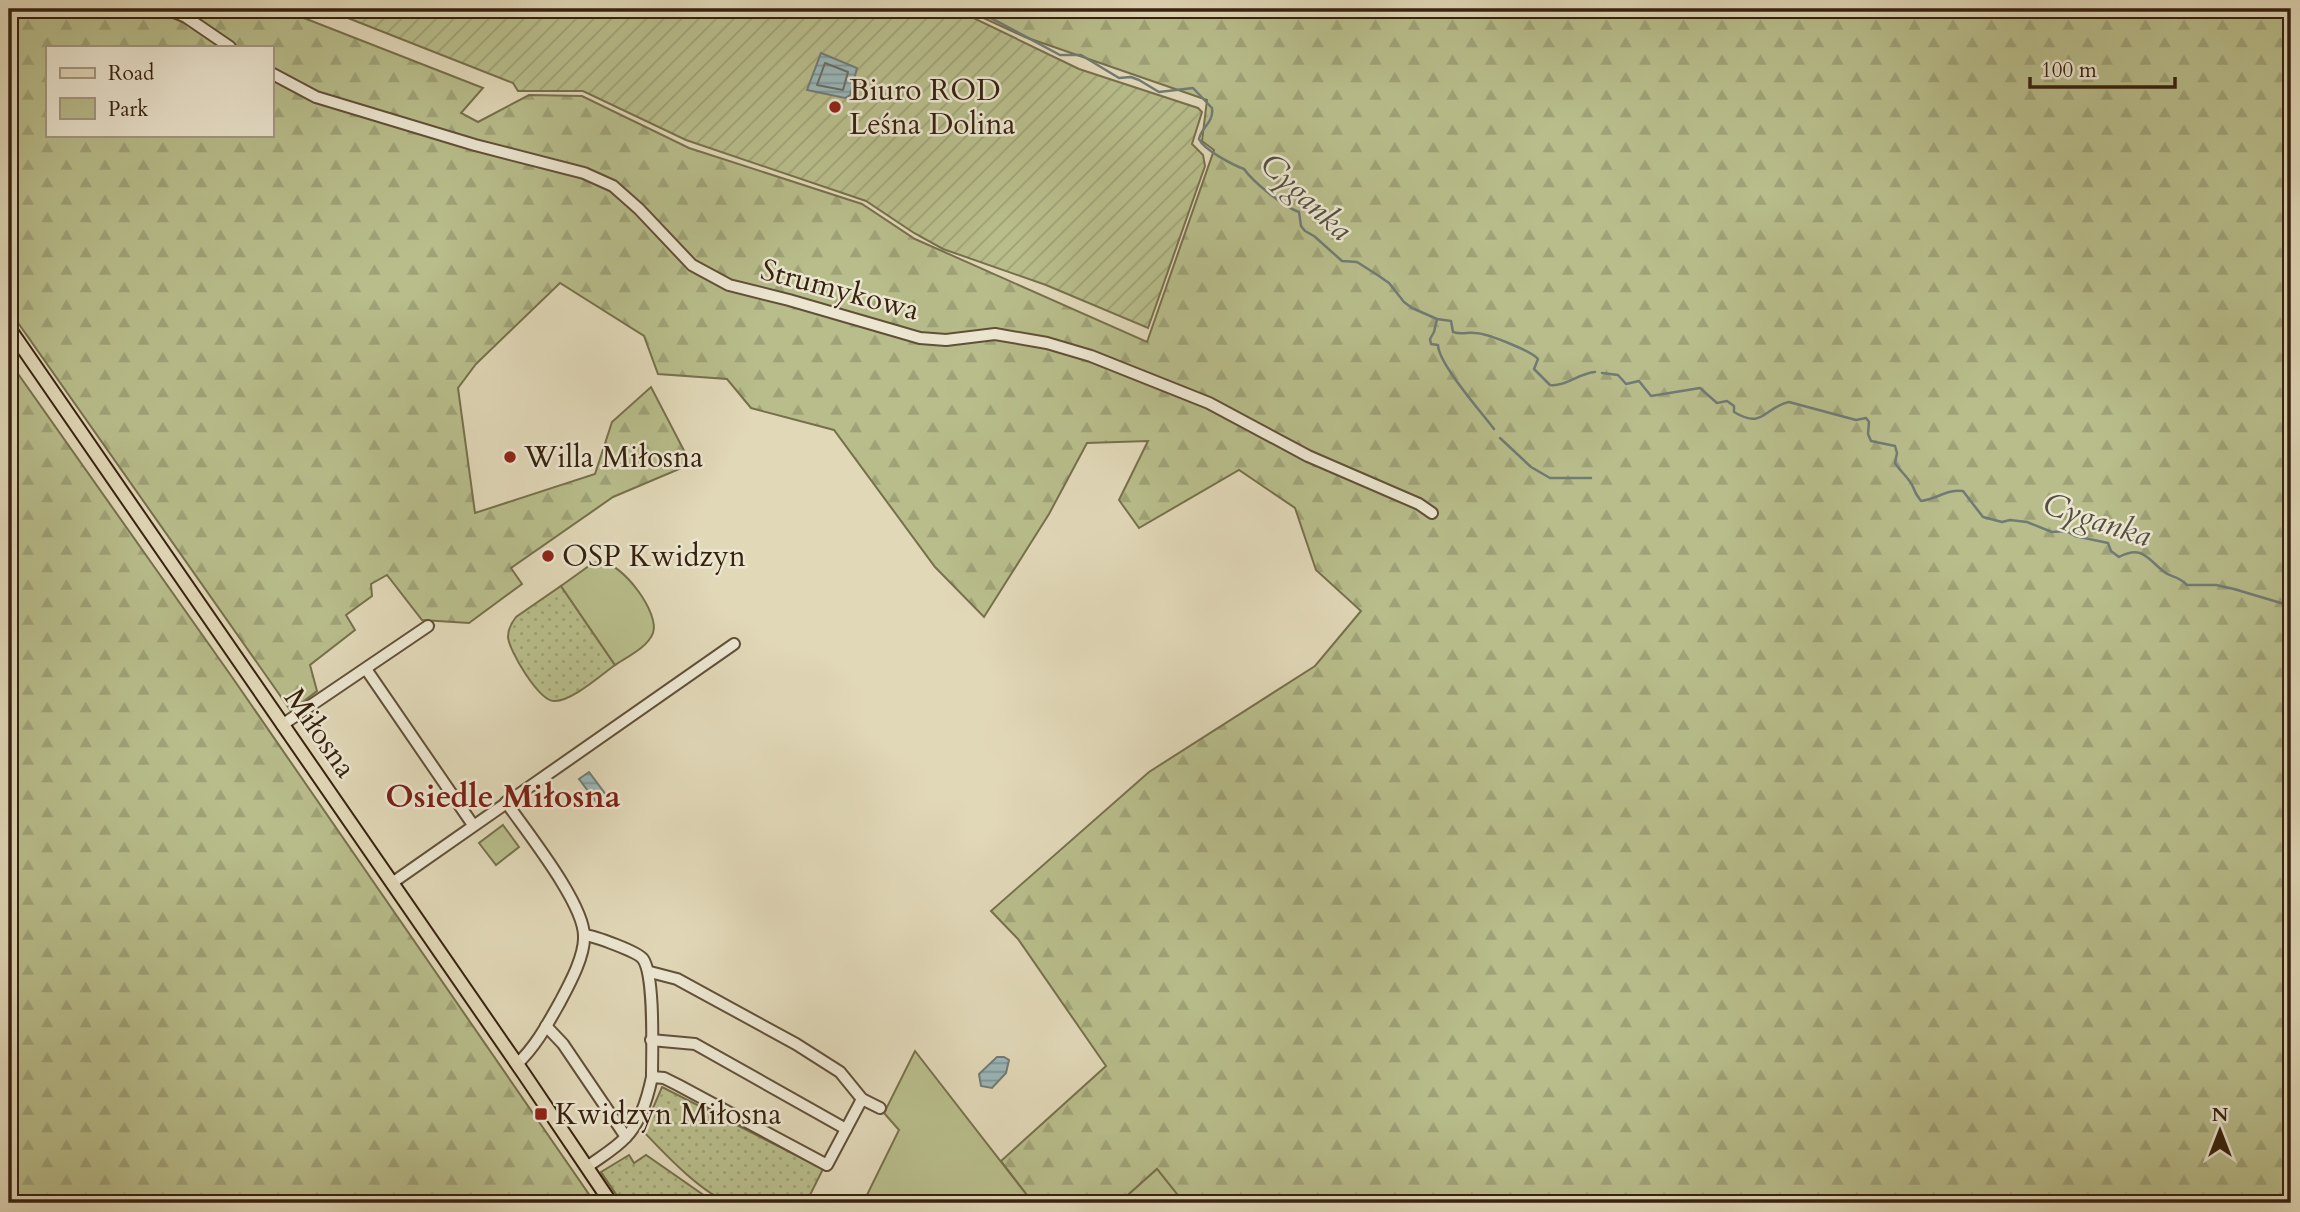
<svg xmlns="http://www.w3.org/2000/svg" width="2300" height="1212" font-family="Cardo,serif">
	<defs>
		<pattern id="grass-dots" width="8" height="8" patternUnits="userSpaceOnUse" patternTransform="scale(1.75)"><rect width="8" height="8" fill="#b8bd8b"/><path d="M2 2h.1M6 6h.1" fill="none" stroke="#9fa277" stroke-width="1.8" stroke-linecap="round"/></pattern>
		<pattern id="forest-firs" width="22" height="20" patternUnits="userSpaceOnUse" patternTransform="scale(1.75)"><rect width="22" height="20" fill="#b8bd8b"/><path d="M5 1l3.5 6h-7zM16 11l3.5 6h-7z" fill="#9fa277"/></pattern>
		<pattern id="garden-furrows" width="10" height="10" patternUnits="userSpaceOnUse" patternTransform="scale(1.75)"><rect width="10" height="10" fill="#b8bd8b"/><path d="M-1 1l2-2M0 10L10 0M9 11l2-2" fill="none" stroke="#9fa277"/></pattern>
		<pattern id="water-rules" width="6" height="5" patternUnits="userSpaceOnUse" patternTransform="scale(1.75)"><rect width="6" height="5" fill="#99b7ba"/><path d="M0 2.5h6" fill="none" stroke="#7e9496"/></pattern>
	</defs>
	<rect width="100%" height="100%" fill="#e1d8b8"/>
	<filter id="stains"><feTurbulence type="fractalNoise" baseFrequency=".00286" numOctaves="4"/><feColorMatrix values="0 0 0 0 .2 0 0 0 0 .09 0 0 0 0 .02 0 0 0 .5 -.17"/></filter>
	<radialGradient id="worn" r=".72"><stop offset=".6" stop-color="#630" stop-opacity="0"/><stop offset="1" stop-color="#630" stop-opacity=".3"/></radialGradient>
	<g fill="url(#grass-dots)" stroke="#77704c" stroke-width="2">
		<path d="M561 586 615 665C601 675 571 702 554 701 539 701 509 651 508 637 508 629 512 622 516 617Z"/>
		<path d="M662 1087 823 1169 806 1203C789 1203 744 1207 730 1203 701 1193 664 1153 643 1131Z"/>
		<polygon points="629,1155 634,1163 646,1155 715,1203 622,1203 601,1172"/>
	</g>
	<g fill="url(#forest-firs)" stroke="#77704c" stroke-width="2" fill-rule="evenodd">
		<path d="M9 9H281L483 88 461 113 478 122 529 95 582 96 689 148 862 204 915 239 1147 342 1214 150 1202 141 1207 100 1025 37 964 9H2291V1203H1184L1157 1169 1119 1203H1033L1001 1161 1106 1066 1018 939 991 911 1149 772 1315 666 1361 611 1316 570 1295 508 1239 470 1139 528 1119 500 1148 441 1087 443 1049 514 984 617 935 567 834 430 751 408 727 379 658 374 644 336 560 283 476 364 458 388 475 513 595 474 612 422 651 387 691 464 613 497 511 568 522 584 469 623 422 620 387 575 371 584 372 596 346 615 355 630 310 665 317 691 291 711 9 310ZM47 47H271V135H47Z"/>
		<polygon points="9,361 232,677 595,1203 9,1203"/>
	</g>
	<g fill="#b8bd8b" stroke="#77704c" stroke-width="2">
		<path d="M602 562C623 564 660 613 653 633 648 647 627 657 615 665L561 586 593 563Z"/>
		<polygon points="503,825 519,847 496,865 479,843"/>
		<polygon points="915,1051 1033,1203 863,1203 899,1130 884,1113"/>
		<polygon points="1157,1169 1184,1203 1119,1203"/>
	</g>
	<polygon fill="url(#garden-furrows)" stroke="#77704c" stroke-width="2" points="325,9 955,9 1079,69 1198,108 1202,112 1192,144 1203,155 1205,166 1148,328 1046,285 943,249 914,233 866,201 686,140 583,91 518,91 513,83"/>
	<g fill="url(#water-rules)" stroke="#717b75" stroke-width="2">
		<polygon points="821,53 857,68 850,95 845,98 807,90"/>
		<polygon points="589,772 607,796 597,803 579,779"/>
		<polygon points="997,1057 1004,1057 1009,1060 1006,1073 992,1088 981,1086 979,1074"/>
	</g>
	<g fill="none" stroke-linecap="round" stroke-linejoin="round">
		<polygon stroke="#686c64" stroke-width="2" points="825,63 848,72 843,90 817,85"/>
		<g stroke="#717b75" stroke-width="2.5">
			<path d="M974 9 1060 55H1081L1119 78 1131 77 1139 80 1159 92 1193 88 1212 108C1214 123 1201 127 1199 139 1204 150 1233 165 1244 169 1253 182 1284 207 1299 212L1301 226 1305 231 1314 236 1342 261 1357 262 1379 276 1389 283 1404 302 1412 308 1437 319 1451 321 1453 332C1462 335 1467 332 1475 333 1487 333 1531 351 1538 359L1534 369 1550 385C1565 387 1579 373 1595 372"/>
			<path d="M1437 319 1434 332 1430 339 1431 344 1438 345C1438 363 1482 413 1494 429"/>
			<path d="M1602 373 1618 375 1626 384 1639 381 1651 396 1700 388 1717 403 1727 401 1734 406V412C1764 430 1764 407 1789 402L1856 420 1866 418 1869 422 1868 434 1871 441 1895 446 1897 453 1895 463C1900 471 1910 479 1913 487 1915 493 1917 496 1921 501 1937 499 1947 489 1963 491L1983 517 2002 522 2010 520 2027 522 2052 532 2066 531 2075 536 2108 543 2111 551 2119 557C2142 545 2147 558 2163 571 2171 578 2177 575 2187 585H2216L2234 589 2291 606"/>
			<polyline points="1500,438 1531,467 1550,478 1591,478"/>
		</g>
		<g stroke="#615038" stroke-width="14">
			<g id="minor">
				<polyline points="167,9 186,17 230,47"/>
				<polyline points="271,73 316,97 475,145 584,173 613,186 639,209 692,265 729,285 789,300 920,338 946,340 995,334 1047,343 1091,356 1209,403 1308,456 1419,504 1432,513"/>
				<polyline points="366,669 473,825"/>
				<polyline points="282,725 428,626"/>
				<path d="M506 802C526 831 584 903 584 936 585 956 569 985 560 1002 547 1025 536 1046 517 1064"/>
				<polyline points="392,883 734,644"/>
				<path d="M584 935C595 936 638 952 643 959 655 976 652 1052 652 1077 648 1096 640 1123 626 1137 615 1149 599 1158 587 1167"/>
				<polyline points="650,972 677,979 796,1044 840,1072 862,1099 880,1108"/>
				<polyline points="546,1026 563,1044 626,1137"/>
				<polyline points="651,1040 695,1044 846,1129"/>
				<polyline points="652,1077 664,1078 678,1085 827,1165 862,1099"/>
			</g>
		</g>
		<g stroke="#36220e" stroke-width="16">
			<polyline id="major" points="9,328 524,1074 611,1203"/>
		</g>
		<use href="#minor" stroke="#ece6d1" stroke-width="10"/>
		<use href="#major" stroke="#e1d8b8" stroke-width="12"/>
	</g>
	<g fill="#8f2418" stroke="#ece6d1" stroke-width="2.5">
		<circle cx="835" cy="107" r="7"/>
		<circle cx="510" cy="457" r="7"/>
		<circle cx="548" cy="556" r="7"/>
		<rect x="534" y="1107" width="14" height="14" rx="3.5"/>
	</g>
	<g text-anchor="middle" dominant-baseline="central" stroke-width="5" stroke-linejoin="round" paint-order="stroke">
		<g font-size="30" fill="#36220e" stroke="#ece6d1" text-anchor="start">
			<text x="849" y="90">Biuro ROD<tspan x="849" dy="34">Leśna Dolina</tspan></text>
			<text x="524" y="457">Willa Miłosna</text>
			<text x="562" y="556">OSP Kwidzyn</text>
			<text x="555" y="1114">Kwidzyn Miłosna</text>
		</g>
		<g font-size="30" fill="#36220e" stroke="#ece6d1">
			<text transform="translate(840 290) rotate(15)">Strumykowa</text>
			<text transform="translate(320 733) rotate(55)">Miłosna</text>
		</g>
		<g font-size="32" font-style="italic" fill="#544f42" stroke="#ece6d1">
			<text transform="translate(1306 197) rotate(43)">Cyganka</text>
			<text transform="translate(2097 520) rotate(18)">Cyganka</text>
		</g>
		<g font-size="32" font-weight="bold" fill="#7a1f14" stroke="#ece6d1">
			<text x="503" y="797">Osiedle Miłosna</text>
		</g>
	</g>
	<rect width="2300" height="1212" fill="none" stroke="#e1d8b8" stroke-width="35"/>
	<rect x="10" y="10" width="2279" height="1191" fill="none" stroke="#36220e" stroke-width="3.5"/>
	<rect x="18" y="18" width="2265" height="1177" fill="none" stroke="#36220e" stroke-width="2"/>
	<rect x="46" y="46" width="228" height="91" fill="#ece6d1" stroke="#a39883" stroke-width="2"/>
	<rect x="60" y="68" width="35" height="10" fill="#e1d8b8" stroke="#a39883" stroke-width="2"/>
	<text x="108" y="80" font-size="21" fill="#36220e">Road</text>
	<rect x="60" y="98" width="35" height="21" fill="#b8bd8b" stroke="#a39883" stroke-width="2"/>
	<text x="108" y="116" font-size="21" fill="#36220e">Park</text>
	<g transform="translate(2220 1131)" stroke="#ece6d1" stroke-width="5" paint-order="stroke">
	<path d="M0-5L12 26L0 18L-12 26Z" fill="#36220e"/>
	<text y="-10" font-size="19" font-weight="bold" text-anchor="middle" fill="#36220e">N</text>
	</g>
	<path d="M2030 77v10h145v-10" fill="none" stroke="#36220e" stroke-width="3.5"/>
	<text x="2041" y="77" font-size="21" fill="#36220e" stroke="#ece6d1" stroke-width="5" paint-order="stroke">100 m</text>
	<rect width="100%" height="100%" filter="url(#stains)"/>
	<rect width="100%" height="100%" fill="url(#worn)"/>
</svg>
